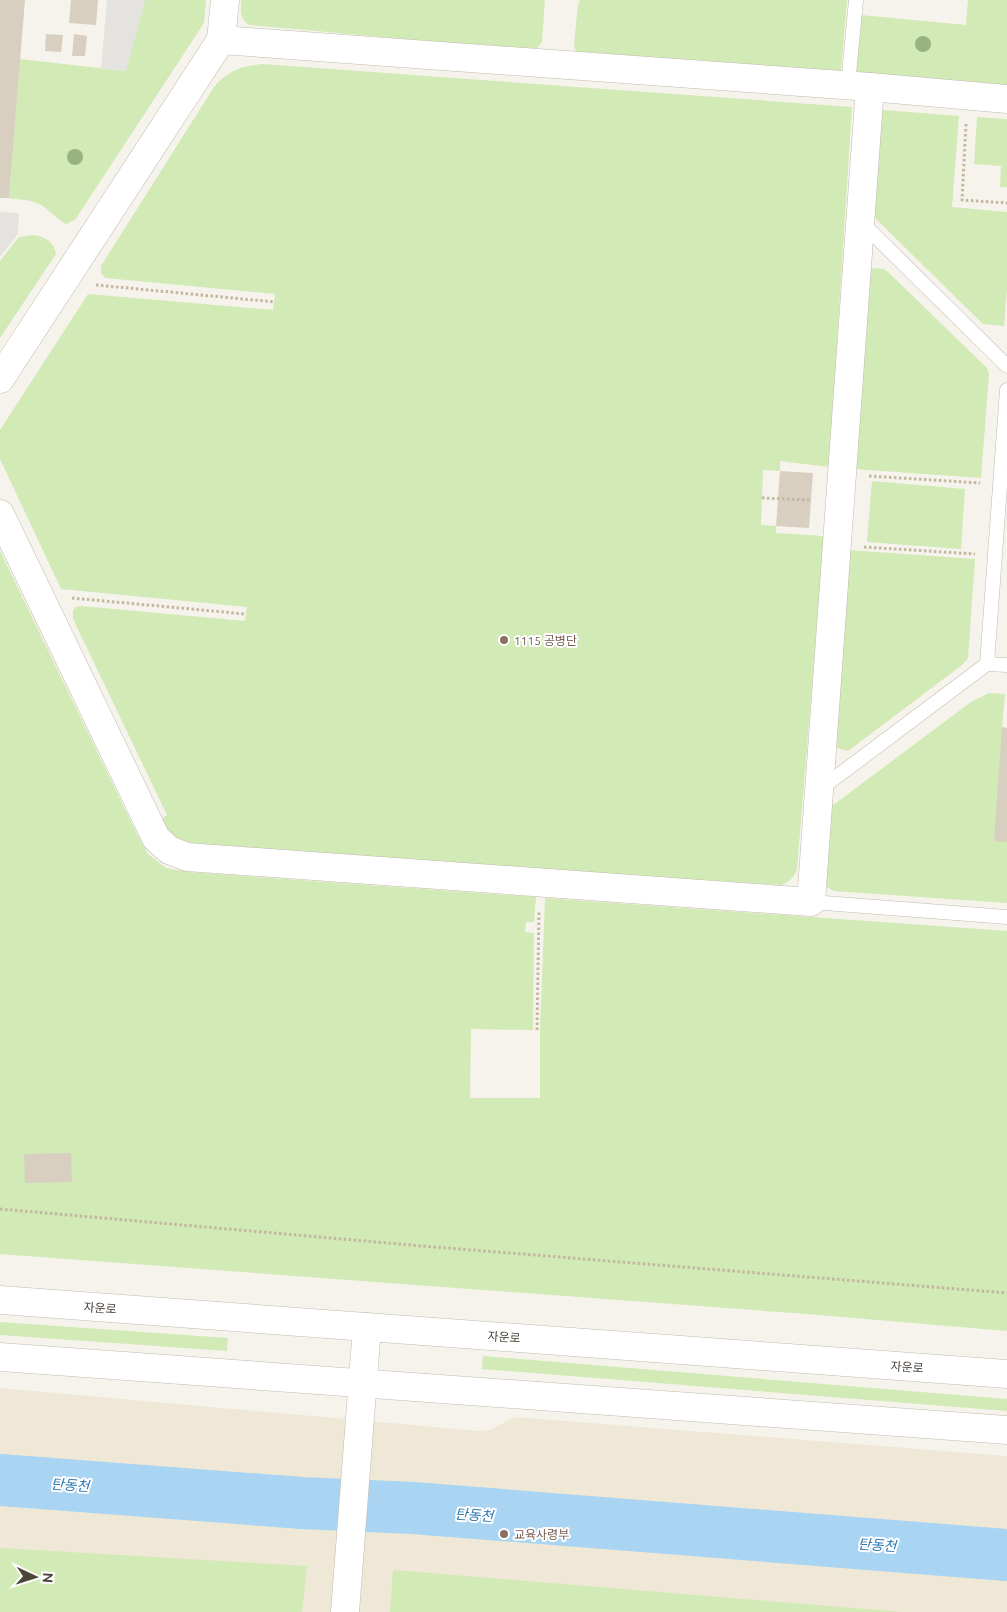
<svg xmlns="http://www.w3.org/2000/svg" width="1007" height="1612" font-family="Ubuntu,'Noto Sans KR',sans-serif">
	<rect width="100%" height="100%" fill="#f6f3ec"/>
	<polygon fill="#efe8d6" points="0,1388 479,1431 490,1430 515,1417 1007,1456 1007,1612 0,1612"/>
	<g fill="#d2eab5">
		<path d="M145 0H206L204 23 75 220 66 224C56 219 50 210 41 205 31 199 19 200 9 198L20 59 125 71Z"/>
		<path d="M241 0H545L542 42 537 48 528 50 249 25C239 18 241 11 241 0Z"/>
		<polygon points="580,0 847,0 841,71 839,74 576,52 574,44 578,4"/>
		<polygon points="968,0 1007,0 1007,87 860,75 856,70 861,15 966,25"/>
		<path d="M262 64 852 107 829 467 780 461V471L763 470 761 525 776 526V533L824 536 797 870C793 878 790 882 781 885L466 865 200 845C178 842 173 838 161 819L167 815 73 619V610L76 607 81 606 245 621 247 607 61 589 0 459V430L88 294 273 310 275 294 105 278 101 273V266L214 87C229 70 240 67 262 64Z"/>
		<polygon points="884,110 959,116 952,207 1007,212 1007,289 1004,326 983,324 876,219 871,211 879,113"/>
		<polygon points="977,117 1007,119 1007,187 1000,187 1001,166 974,164"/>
		<path d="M33 235C46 237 53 241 56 254L0 338V261L19 237Z"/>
		<polygon points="873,268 883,269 887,271 987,368 989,374 981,478 854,469 870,270"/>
		<polygon points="872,481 965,489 961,549 867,542"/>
		<polygon points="848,550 975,559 968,658 962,665 848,751 837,748 834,744"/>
		<polygon points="0,551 136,832 148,854 166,868 189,872 536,897 534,922 526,922 525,932 534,933 533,1030 471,1029 470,1098 540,1098 540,1030 545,898 1007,931 1007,1331 807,1314 0,1254"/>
		<polygon points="989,693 1005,694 1002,727 1007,842 1007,903 834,891 827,887 825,880 832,806 971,702"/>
		<polygon points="0,1322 228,1338 227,1351 0,1335"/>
		<polygon points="483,1356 1007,1399 1007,1411 482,1369"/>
		<polygon points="0,1548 307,1566 302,1612 0,1612"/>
		<polygon points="393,1570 901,1612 390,1612"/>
	</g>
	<g fill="#e5e3e0">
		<polygon points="107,0 145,0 126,71 101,68"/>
		<polygon points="0,212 19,213 18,234 0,257"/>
	</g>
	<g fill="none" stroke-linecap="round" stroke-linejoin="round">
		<polyline stroke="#a9d4f2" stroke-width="52" points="0,1480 302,1503 413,1508 1007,1555"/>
	</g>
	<g fill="#d8cfc1">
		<polygon points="0,0 25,0 9,198 0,198"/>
		<polygon points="71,0 98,0 96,25 69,23"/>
		<polygon points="46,34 63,35 61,52 45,51"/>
		<polygon points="74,34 87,36 85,56 72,56"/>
		<polygon points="780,471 813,473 809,528 776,526"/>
		<polygon points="1002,727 1007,728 1007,842 994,841"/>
		<polygon points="71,1153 72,1182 25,1183 24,1154"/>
	</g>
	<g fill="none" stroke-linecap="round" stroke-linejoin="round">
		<g stroke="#c2bbae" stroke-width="15">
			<g id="service">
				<polyline points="848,85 856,0"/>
				<polyline points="860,221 1007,366"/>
				<polyline points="987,664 1007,665"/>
				<polyline points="819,790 987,664 1007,390"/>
				<polyline points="811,902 1007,917"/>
			</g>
		</g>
		<g stroke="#c2bbae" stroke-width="29">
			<g id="minor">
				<polyline points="221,40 225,0"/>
				<polyline points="870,87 1007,99"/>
				<polyline points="0,379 221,40 870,87 811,902 187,857 169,850 156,838 0,514"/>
				<polyline points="345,1612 367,1327"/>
			</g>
		</g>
		<g stroke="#c2bbae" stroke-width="29">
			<g id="tertiary">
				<polyline points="0,1300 1007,1374"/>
				<polyline points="0,1357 1007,1430"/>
			</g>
		</g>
		<g stroke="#c4b79f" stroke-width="3" stroke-dasharray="2.5 2.5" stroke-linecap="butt">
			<polyline points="966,124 962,200 1007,203"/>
			<polyline points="96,285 275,302"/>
			<polyline points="869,476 980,483"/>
			<polyline points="762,498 812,500"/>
			<polyline points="864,547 975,554"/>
			<polyline points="72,598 245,614"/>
			<polyline points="537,1030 539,910"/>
			<polyline points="0,1209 422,1246 1007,1293"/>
		</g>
		<use href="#service" stroke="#fff" stroke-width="14"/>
		<use href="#minor" stroke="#fff" stroke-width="28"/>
		<use href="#tertiary" stroke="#fff" stroke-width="28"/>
	</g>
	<g fill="#97b381">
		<circle cx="923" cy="44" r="8"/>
		<circle cx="75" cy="157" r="8"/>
	</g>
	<g fill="#8d6e63" stroke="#fff" stroke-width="2">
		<circle cx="504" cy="640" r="5"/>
		<circle cx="504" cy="1534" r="5"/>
	</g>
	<g text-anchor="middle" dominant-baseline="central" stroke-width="4" stroke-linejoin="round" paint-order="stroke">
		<g font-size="12" fill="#785e54" stroke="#fff" text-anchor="start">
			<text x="514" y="640">1115 공병단</text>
			<text x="514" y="1534">교육사령부</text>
		</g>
		<g font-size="12" fill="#4b4439" stroke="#fff">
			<text transform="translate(100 1308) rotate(4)">자운로</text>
			<text transform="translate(504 1337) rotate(4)">자운로</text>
			<text transform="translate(907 1367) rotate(4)">자운로</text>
		</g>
		<g font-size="14" font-style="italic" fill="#2e7ab2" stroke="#fff">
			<text transform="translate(70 1485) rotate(4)">탄동천</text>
			<text transform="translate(474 1515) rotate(4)">탄동천</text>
			<text transform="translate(877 1545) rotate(4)">탄동천</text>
		</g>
	</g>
	<g transform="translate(35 1577) rotate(94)" stroke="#ffffff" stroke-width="4" paint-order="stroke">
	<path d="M0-4L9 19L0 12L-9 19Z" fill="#4b4439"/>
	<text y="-8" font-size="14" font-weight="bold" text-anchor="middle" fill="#4b4439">N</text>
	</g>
</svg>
